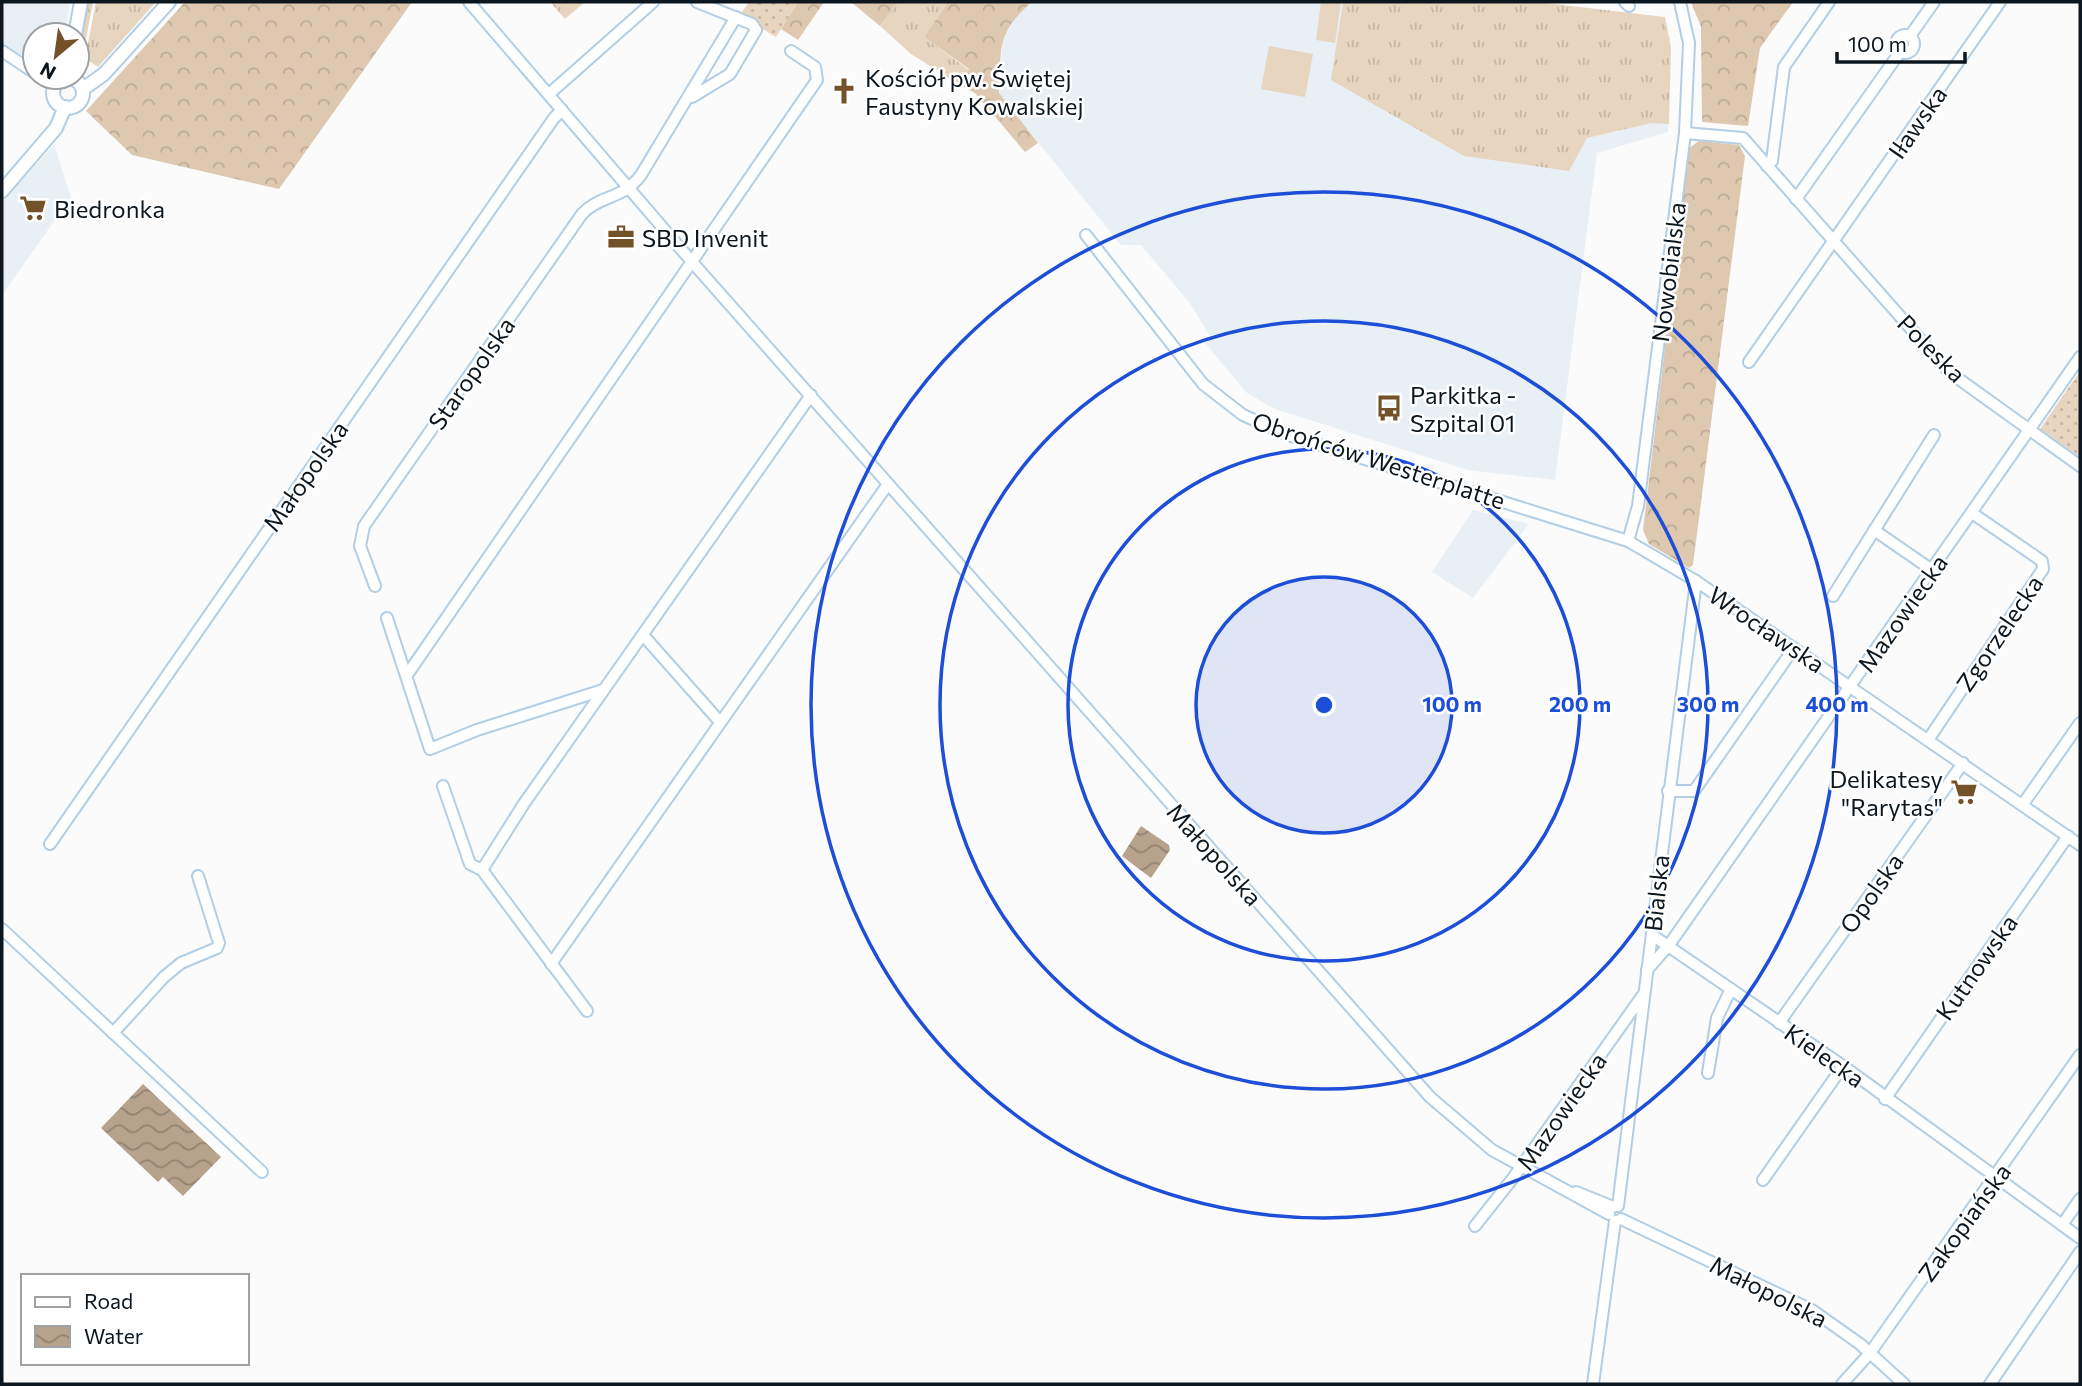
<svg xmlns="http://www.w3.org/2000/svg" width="2082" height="1386" font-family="Commissioner,sans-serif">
	<defs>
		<pattern id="grass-tufts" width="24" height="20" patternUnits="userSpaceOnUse" patternTransform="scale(1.75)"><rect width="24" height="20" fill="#e8d5bf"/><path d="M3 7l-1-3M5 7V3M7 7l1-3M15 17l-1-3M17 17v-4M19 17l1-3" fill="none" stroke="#c6b6a4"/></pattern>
		<pattern id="forest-crowns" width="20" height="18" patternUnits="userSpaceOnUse" patternTransform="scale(1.75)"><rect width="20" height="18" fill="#dec8b0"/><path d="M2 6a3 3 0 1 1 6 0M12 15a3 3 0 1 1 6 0" fill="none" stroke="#bdab97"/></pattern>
		<pattern id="park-dots" width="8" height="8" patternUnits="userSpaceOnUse" patternTransform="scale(1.75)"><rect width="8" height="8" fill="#e8d5bf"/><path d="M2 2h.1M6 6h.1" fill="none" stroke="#c6b6a4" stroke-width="1.8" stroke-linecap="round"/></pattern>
		<pattern id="water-waves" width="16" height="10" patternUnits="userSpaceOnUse" patternTransform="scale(1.75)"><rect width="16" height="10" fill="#b7a28b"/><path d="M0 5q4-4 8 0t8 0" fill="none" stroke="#938371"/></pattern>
	</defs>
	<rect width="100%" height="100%" fill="#fbfbfb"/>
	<g fill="#e8eff5">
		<polygon points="4,2 70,2 65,35 35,35 35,63 2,44"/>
		<polygon points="1033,2 1536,2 1670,36 1668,132 1597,153 1555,480 1468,470 1275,409 1247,393 1204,342 1210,336 1189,302 1141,245 1121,245 999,94 1003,34 1013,19"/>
		<polygon points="54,145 71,197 2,295 2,202"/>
		<polygon points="1473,510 1529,524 1473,598 1432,572"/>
	</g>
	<g fill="url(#grass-tufts)">
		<polygon points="86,2 93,2 83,54 77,55"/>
		<polygon points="96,2 156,2 98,67 85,58"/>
		<polygon points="550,2 585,2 565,19"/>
		<polygon points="898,2 948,2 924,37 969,70 960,85 911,54 880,26"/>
		<polygon points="1343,2 1537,2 1665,17 1671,48 1669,124 1651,123 1587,138 1569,171 1464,156 1331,80"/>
	</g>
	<g fill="url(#forest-crowns)">
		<polygon points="185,2 412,2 279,189 132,155 86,111"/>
		<polygon points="798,2 824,2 798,40 781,29"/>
		<polygon points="851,2 898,2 880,26"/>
		<path d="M948 2H1032C995 34 1002 47 999 93L1038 143 1025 152 975 93 960 85 969 69 924 37Z"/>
		<polygon points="1691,2 1793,2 1760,48 1748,126 1702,122 1701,27"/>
		<polygon points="1699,141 1739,145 1745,156 1693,565 1689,568 1649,544 1643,530 1689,148"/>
	</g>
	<g fill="url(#park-dots)">
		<polygon points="749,2 798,2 776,37 740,15"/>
		<polygon points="2080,371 2080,457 2040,429"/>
	</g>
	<g fill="#e8d5bf">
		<polygon points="1321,2 1341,2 1335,43 1316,40"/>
		<polygon points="1269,46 1313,54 1305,97 1261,89"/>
	</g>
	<g fill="url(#water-waves)">
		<polygon points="1141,826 1169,845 1170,850 1151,878 1122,856"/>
		<polygon points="143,1084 221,1157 183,1196 163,1177 158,1182 101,1128"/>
	</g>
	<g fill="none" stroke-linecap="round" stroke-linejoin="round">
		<g stroke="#b2cee5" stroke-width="14">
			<g id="minor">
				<polyline points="469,2 693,263 1430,1097 1492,1150 1609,1214"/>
				<polyline points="1625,2 1629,6"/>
				<circle cx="1905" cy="44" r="9"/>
				<polyline points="1910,36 1934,2"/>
				<polyline points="2,51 35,73"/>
				<polyline points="40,77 55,86"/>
				<polyline points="549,94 653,2"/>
				<polyline points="692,97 730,74 756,30 752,24 697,2"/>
				<polyline points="1685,133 1743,138 1949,372 2080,466"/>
				<polyline points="1767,166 1772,161 1784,67 1829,2"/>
				<polyline points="1796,199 1900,52"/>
				<polyline points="1086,235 1203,384 1243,415 1288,435 1628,541 1696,581 2080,845"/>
				<polyline points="1749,362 2000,2"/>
				<polyline points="1874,530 1932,570"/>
				<polyline points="1628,541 1638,506 1685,133 1689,43 1680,2"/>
				<path d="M375 586 360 546 364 526 582 214C600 195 622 200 641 175L736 17"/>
				<polyline points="1833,596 1934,435"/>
				<polyline points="387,618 430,749 477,730 603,690"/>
				<polyline points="643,635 720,722"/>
				<polyline points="407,675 817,80 815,67 791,51"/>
				<polyline points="1928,740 2043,569 2042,561 1972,513"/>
				<polyline points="443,786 470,864 482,870 587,1011"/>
				<polyline points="1668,791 1694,791 1794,648"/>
				<polyline points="2023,804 2080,723"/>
				<polyline points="50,844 554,118 562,110"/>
				<polyline points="482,870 523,805 811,395"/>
				<polyline points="2,929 262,1172"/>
				<polyline points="1652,935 1843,1066 2080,1238"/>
				<polyline points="551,964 888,484"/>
				<polyline points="1647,970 1669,945 2080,357"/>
				<polyline points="1779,1023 1963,763"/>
				<polyline points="113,1033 164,977 181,963 217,948 219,943 198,876"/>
				<polyline points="1708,1073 1717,1018 1731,989"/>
				<polyline points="1885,1099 2068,836"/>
				<polyline points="1763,1180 1843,1066"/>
				<polyline points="1576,1192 1613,1207"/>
				<polyline points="1618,1206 1696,581"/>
				<polyline points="1621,1219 1812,1310 1860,1344 1904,1384"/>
				<polyline points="2062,1225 2080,1199"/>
				<polyline points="1475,1226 1513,1178 1643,995"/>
				<polyline points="1593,1384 1615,1221"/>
				<polyline points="1842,1384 1870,1353 2080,1055"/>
				<polyline points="1990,1384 2080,1252"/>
			</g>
		</g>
		<g stroke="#b2cee5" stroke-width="16">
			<g id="tertiary">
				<polyline points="75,35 81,2"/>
				<circle cx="68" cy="93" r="15"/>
				<polyline points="83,89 104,74 169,2"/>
				<polyline points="2,191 56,128 65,107"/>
			</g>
		</g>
		<use href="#minor" stroke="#fff" stroke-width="10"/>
		<use href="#tertiary" stroke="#fff" stroke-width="12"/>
	</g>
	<circle cx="1324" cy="705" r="128" fill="#1d4ed8" fill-opacity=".12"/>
	<g fill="none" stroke="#1d4ed8" stroke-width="3.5">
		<circle cx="1324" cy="705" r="128"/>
		<circle cx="1324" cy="705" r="256"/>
		<circle cx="1324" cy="705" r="384"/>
		<circle cx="1324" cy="705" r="513"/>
	</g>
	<defs>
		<g id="church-bare" transform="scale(2.1)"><path d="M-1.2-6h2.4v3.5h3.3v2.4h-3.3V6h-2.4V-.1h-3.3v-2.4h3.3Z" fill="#735229" stroke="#fff" stroke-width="2.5" paint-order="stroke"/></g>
		<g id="supermarket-bare" transform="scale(2.1)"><path d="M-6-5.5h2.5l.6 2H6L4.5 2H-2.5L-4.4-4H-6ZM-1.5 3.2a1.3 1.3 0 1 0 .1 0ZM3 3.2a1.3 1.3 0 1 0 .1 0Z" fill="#735229" stroke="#fff" stroke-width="2.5" paint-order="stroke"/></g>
		<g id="office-bare" transform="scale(2.1)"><path d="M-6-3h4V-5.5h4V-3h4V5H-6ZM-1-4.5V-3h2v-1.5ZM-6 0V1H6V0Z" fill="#735229" stroke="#fff" stroke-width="2.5" paint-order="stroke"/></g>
		<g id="bus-bare" transform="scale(2.1)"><path d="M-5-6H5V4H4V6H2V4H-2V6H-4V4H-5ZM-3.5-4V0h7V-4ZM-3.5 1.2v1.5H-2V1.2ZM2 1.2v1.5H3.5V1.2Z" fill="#735229" stroke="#fff" stroke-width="2.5" paint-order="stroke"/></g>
	</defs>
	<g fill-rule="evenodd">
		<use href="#church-bare" x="844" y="91"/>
		<use href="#supermarket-bare" x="33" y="208"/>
		<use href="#office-bare" x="621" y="237"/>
		<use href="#bus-bare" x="1389" y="408"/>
		<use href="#supermarket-bare" x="1964" y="792"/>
	</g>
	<g text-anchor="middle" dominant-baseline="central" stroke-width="5" stroke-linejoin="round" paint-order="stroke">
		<g font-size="24" fill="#0c161e" stroke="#fff" text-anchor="start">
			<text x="865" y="77">Kościół pw. Świętej<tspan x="865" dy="28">Faustyny Kowalskiej</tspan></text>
			<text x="54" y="208">Biedronka</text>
			<text x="642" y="237">SBD Invenit</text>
			<text x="1410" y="394">Parkitka -<tspan x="1410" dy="28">Szpital 01</tspan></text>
			<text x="1943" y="778" text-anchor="end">Delikatesy<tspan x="1943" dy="28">"Rarytas"</tspan></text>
		</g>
		<g font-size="24" fill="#0c161e" stroke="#fff">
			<text transform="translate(1917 122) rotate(-55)">Iławska</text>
			<text transform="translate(1668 272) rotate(-83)">Nowobialska</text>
			<text transform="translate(1932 348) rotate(45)">Poleska</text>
			<text transform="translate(471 373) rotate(-55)">Staropolska</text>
			<text transform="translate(1379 460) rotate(18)">Obrońców Westerplatte</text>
			<text transform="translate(305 476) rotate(-55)">Małopolska</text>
			<text transform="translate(1902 613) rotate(-55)">Mazowiecka</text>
			<text transform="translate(1767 629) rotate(34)">Wrocławska</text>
			<text transform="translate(1999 633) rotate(-56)">Zgorzelecka</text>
			<text transform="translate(1215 854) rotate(48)">Małopolska</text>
			<text transform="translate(1656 893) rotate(-84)">Bialska</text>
			<text transform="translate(1871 893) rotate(-55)">Opolska</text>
			<text transform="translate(1976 967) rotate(-55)">Kutnowska</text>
			<text transform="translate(1825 1055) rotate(35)">Kielecka</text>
			<text transform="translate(1561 1111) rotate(-55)">Mazowiecka</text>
			<text transform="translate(1964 1222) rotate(-54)">Zakopiańska</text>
			<text transform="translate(1769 1291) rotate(27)">Małopolska</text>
		</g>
	</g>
	<circle cx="1324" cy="705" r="10" fill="#1d4ed8" stroke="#fff" stroke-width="3.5"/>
	<g font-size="21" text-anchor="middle" font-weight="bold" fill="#1d4ed8" stroke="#fff" stroke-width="5" stroke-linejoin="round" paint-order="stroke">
		<text x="1452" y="712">100 m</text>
		<text x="1580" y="712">200 m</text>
		<text x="1708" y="712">300 m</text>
		<text x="1837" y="712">400 m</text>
	</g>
	<rect width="2082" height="1386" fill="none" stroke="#0c161e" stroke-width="7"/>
	<rect x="21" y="1274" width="228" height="91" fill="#ffffff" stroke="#9ea2a5" stroke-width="2"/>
	<rect x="35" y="1297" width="35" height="10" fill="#ffffff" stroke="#9ea2a5" stroke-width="2"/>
	<text x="84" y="1309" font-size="21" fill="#0c161e">Road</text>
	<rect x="35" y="1326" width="35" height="21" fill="url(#water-waves)" stroke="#9ea2a5" stroke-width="2"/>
	<text x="84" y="1344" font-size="21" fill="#0c161e">Water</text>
	<g transform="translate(56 56) rotate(209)"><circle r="33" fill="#ffffff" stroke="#9ea2a5" stroke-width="2"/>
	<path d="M0-5L12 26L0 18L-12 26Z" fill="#735229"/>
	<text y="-10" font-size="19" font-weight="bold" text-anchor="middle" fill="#0c161e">N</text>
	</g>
	<path d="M1837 52v10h128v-10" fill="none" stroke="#0c161e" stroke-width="3.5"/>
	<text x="1848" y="52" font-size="21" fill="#0c161e" stroke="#ffffff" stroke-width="5" paint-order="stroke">100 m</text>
</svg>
